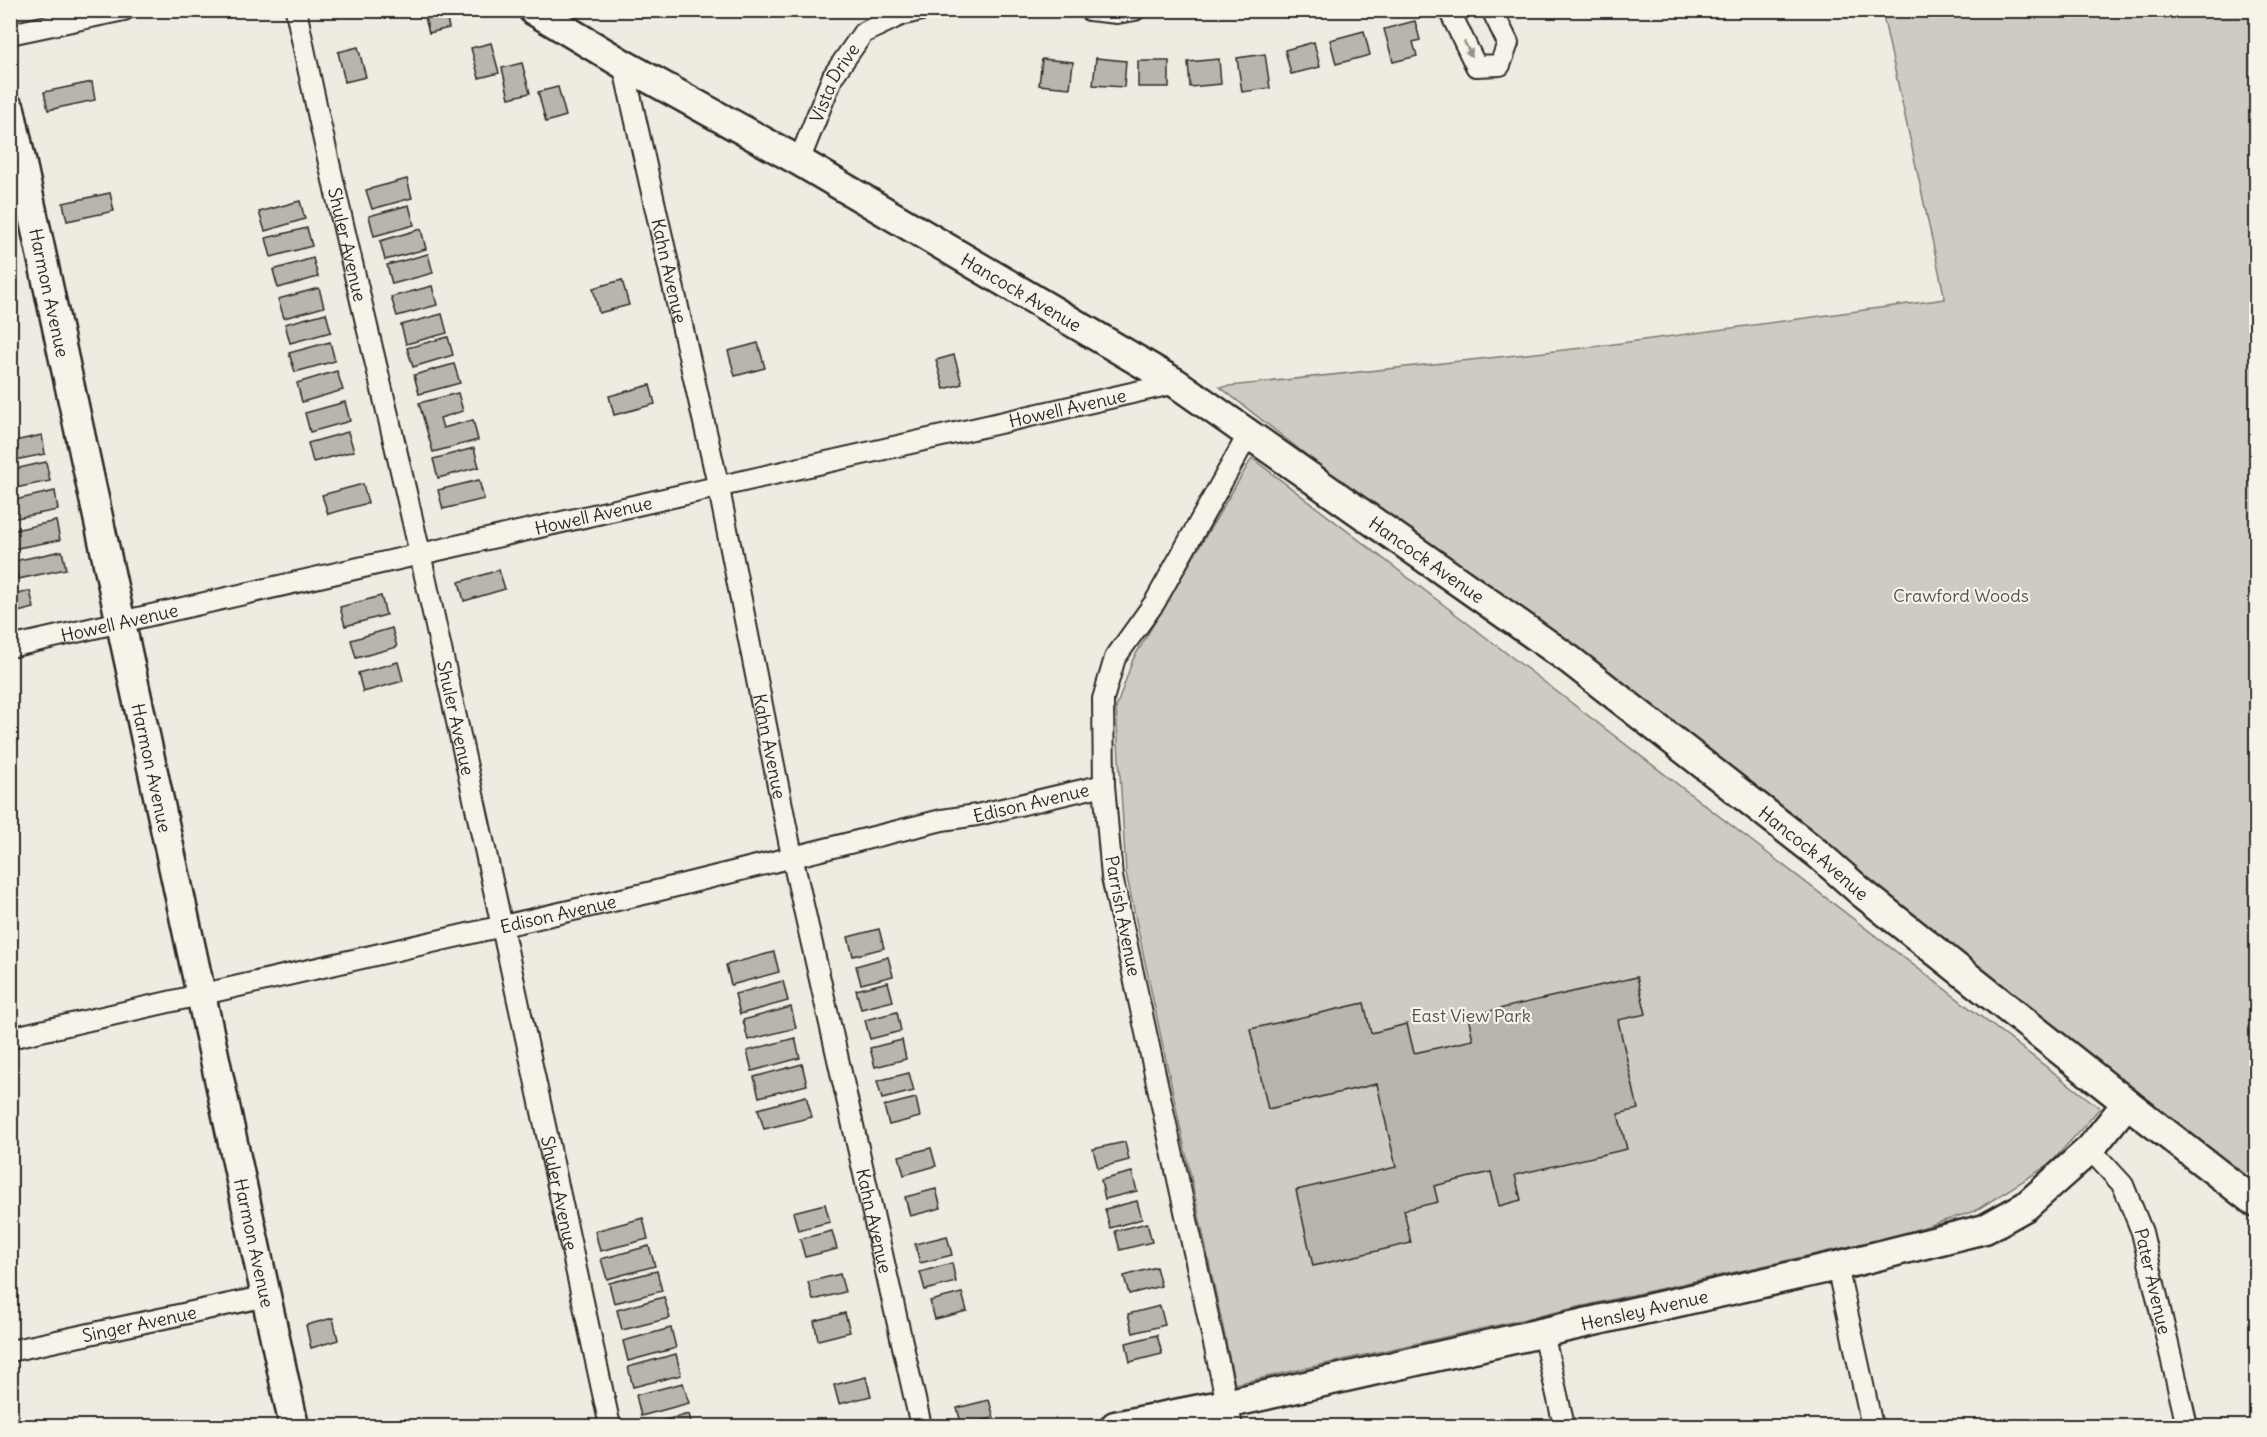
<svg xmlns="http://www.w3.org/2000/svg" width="2267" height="1437" font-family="Delius,sans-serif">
	<rect width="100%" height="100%" fill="#efebe0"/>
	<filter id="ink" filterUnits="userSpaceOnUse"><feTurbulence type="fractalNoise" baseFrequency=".0167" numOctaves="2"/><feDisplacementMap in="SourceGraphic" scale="12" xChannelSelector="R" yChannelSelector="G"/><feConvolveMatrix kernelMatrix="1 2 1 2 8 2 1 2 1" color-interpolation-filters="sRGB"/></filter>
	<g filter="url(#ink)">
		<g fill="#cfcbc2" stroke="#7d7b76" stroke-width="1.5">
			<polygon points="1882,11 2256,11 2256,1203 1220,387 1592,347 1945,299"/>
			<polygon points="1252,458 2100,1108 2050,1164 1975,1211 1896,1236 1235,1384 1126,873 1116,708 1133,659"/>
		</g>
		<g fill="#b8b5ae" stroke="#2b2b2b" stroke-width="1.5">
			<polygon points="423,10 445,10 449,28 429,33"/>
			<polygon points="1415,21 1420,40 1413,42 1417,56 1393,62 1384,29"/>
			<polygon points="1364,31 1370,55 1336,64 1330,40"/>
			<polygon points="1314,42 1320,67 1291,74 1285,50"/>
			<polygon points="491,43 499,73 479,78 471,48"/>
			<polygon points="358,47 366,77 345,82 338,52"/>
			<polygon points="1265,54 1270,88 1242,92 1237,58"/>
			<polygon points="1096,58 1126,61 1124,87 1093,85"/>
			<polygon points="1042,59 1073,62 1070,88 1039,85"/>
			<polygon points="1219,59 1221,84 1190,87 1188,62"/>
			<rect x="1138" y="61" width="31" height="26"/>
			<polygon points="522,63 530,93 509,98 502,68"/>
			<polygon points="92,82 95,100 48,110 44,92"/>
			<polygon points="558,87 566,116 546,122 538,92"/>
			<polygon points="407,179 412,198 372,209 366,190"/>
			<polygon points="110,193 114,211 67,221 63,203"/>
			<polygon points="300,201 305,219 265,231 259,212"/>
			<polygon points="409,205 414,225 374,236 369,216"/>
			<polygon points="307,228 312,246 271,257 266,238"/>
			<polygon points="421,229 426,249 385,260 380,241"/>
			<polygon points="428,254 433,273 392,284 387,265"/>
			<polygon points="313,258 318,277 278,288 273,270"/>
			<polygon points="622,280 629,305 599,313 593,288"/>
			<polygon points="432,286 437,305 397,316 391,297"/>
			<polygon points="319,288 324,307 284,318 278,299"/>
			<polygon points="326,313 331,332 290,343 285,324"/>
			<polygon points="442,314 447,333 406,344 401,325"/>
			<polygon points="448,337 453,355 413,367 407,348"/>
			<polygon points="330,342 335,361 295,372 289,353"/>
			<polygon points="758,343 765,368 735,376 728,351"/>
			<polygon points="954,355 962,384 944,389 936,360"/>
			<polygon points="454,364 460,383 419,394 414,375"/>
			<polygon points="337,371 343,390 302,402 297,383"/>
			<polygon points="650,385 655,404 614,415 609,396"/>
			<polygon points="458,393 463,411 440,418 443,428 473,420 478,440 433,452 419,403"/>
			<polygon points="345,402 350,421 310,432 305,413"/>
			<polygon points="348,432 354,451 313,462 308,443"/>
			<polygon points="42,435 45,454 10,461 10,442"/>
			<polygon points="474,448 479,467 438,478 433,459"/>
			<polygon points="46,462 50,481 10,489 10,470"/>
			<polygon points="479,480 484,499 443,509 438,490"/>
			<polygon points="363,484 368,503 328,514 322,495"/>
			<polygon points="55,491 58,510 11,519 10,501"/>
			<polygon points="56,521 60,540 12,549 10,531"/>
			<polygon points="62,551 66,569 18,579 14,561"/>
			<polygon points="499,570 505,589 464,601 459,582"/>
			<polygon points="30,591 34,608 10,614 10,596"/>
			<polygon points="381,596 386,615 345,626 340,607"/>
			<polygon points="392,628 397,647 356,658 351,640"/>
			<polygon points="398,662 403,681 363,692 358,673"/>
			<polygon points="879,929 884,948 853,956 848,937"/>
			<polygon points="774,952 779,972 731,985 726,965"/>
			<polygon points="888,957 893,976 861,984 856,966"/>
			<polygon points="1637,977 1646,1014 1618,1020 1638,1109 1618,1114 1627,1149 1515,1175 1521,1200 1499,1206 1491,1172 1434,1186 1438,1202 1404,1210 1411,1243 1313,1266 1296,1190 1396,1167 1377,1084 1268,1109 1250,1029 1364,1003 1371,1033 1407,1024 1414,1053 1473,1040 1468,1016"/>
			<polygon points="783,981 788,1001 740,1014 735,994"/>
			<polygon points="888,982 893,1001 861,1009 856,990"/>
			<polygon points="791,1007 796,1028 748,1040 743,1020"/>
			<polygon points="897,1012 901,1031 870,1039 865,1020"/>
			<polygon points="795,1038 800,1058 752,1071 747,1051"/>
			<polygon points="902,1040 906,1059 875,1067 870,1048"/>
			<polygon points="802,1064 807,1085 759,1097 754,1077"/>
			<polygon points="909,1073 914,1091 882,1099 877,1081"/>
			<polygon points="806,1096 812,1117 764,1129 758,1109"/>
			<polygon points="916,1098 920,1117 889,1125 884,1106"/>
			<polygon points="1125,1142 1129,1160 1098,1168 1093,1149"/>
			<polygon points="931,1148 936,1166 904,1175 899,1156"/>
			<polygon points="1132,1172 1137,1191 1105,1199 1101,1180"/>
			<polygon points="936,1189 941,1208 910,1216 905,1197"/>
			<polygon points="1137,1201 1142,1219 1110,1228 1105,1209"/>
			<polygon points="825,1204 830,1222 798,1230 793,1212"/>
			<polygon points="643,1218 648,1239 600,1251 595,1231"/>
			<polygon points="1147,1223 1152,1242 1120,1250 1115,1231"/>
			<polygon points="832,1231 837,1249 805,1257 800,1239"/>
			<polygon points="947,1236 952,1255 920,1263 915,1244"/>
			<polygon points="649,1246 655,1266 607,1279 601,1259"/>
			<polygon points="952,1263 956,1282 925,1290 920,1272"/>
			<polygon points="1156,1267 1161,1286 1129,1294 1124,1276"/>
			<polygon points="657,1271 662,1291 614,1303 609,1283"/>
			<polygon points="840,1274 845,1292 813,1300 808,1282"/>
			<polygon points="962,1293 967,1311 935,1319 930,1301"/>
			<polygon points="664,1297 670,1318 622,1330 617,1310"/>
			<polygon points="1160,1306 1165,1325 1133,1333 1128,1314"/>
			<polygon points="845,1313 850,1332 818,1340 814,1321"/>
			<polygon points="333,1318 338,1340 311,1348 306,1325"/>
			<polygon points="671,1328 676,1348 628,1361 623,1341"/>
			<polygon points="1157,1335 1162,1354 1130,1362 1126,1343"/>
			<polygon points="676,1354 681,1375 633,1387 628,1367"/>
			<polygon points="866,1377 871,1396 839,1404 834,1385"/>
			<polygon points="683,1383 689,1403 641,1416 636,1395"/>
			<polygon points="989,1400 994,1418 962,1426 957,1408"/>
			<polygon points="689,1414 692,1426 641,1426"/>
		</g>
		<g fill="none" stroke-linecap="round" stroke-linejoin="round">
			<g stroke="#2b2b2b" stroke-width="24">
				<g id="street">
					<path id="s1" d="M296 10C333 194 380 375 421 558 485 847 548 1137 610 1426"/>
					<polyline points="1089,10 1117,13 1135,10"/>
					<polyline points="1449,10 1476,66 1500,65 1508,43 1492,10"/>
					<polyline points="10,34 124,10"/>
					<path id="s2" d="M623 64 719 489 792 856 921 1426"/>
					<path id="s3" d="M799 161 833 76 863 33 901 15 921 10"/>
					<path id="s4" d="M10 647 1176 383"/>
					<path id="s5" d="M10 1038 648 893 942 820 977 815 1104 785"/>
					<path id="s6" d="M2090 1149 2123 1185 2142 1232 2187 1426"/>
					<polyline points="1837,1266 1872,1426"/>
					<polyline points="1543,1333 1564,1426"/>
					<path id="s7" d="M10 1351 267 1296"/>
					<polyline points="1232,1426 1112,877 1104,785 1103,699 1115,658 1155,602 1248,435"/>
				</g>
			</g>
			<g stroke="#2b2b2b" stroke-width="33">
				<g id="secondary">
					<path id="s8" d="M533 10 623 64 799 161 1176 383 1570 660 1818 854 1861 892 2127 1103 2256 1203"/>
					<path id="s9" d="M10 109 294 1426"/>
					<path id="s10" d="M1115 1426 1226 1404 1837 1266 1985 1229 2026 1206 2090 1149 2127 1103"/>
				</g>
			</g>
			<use href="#street" stroke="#f7f3e8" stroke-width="20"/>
			<use href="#secondary" stroke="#f7f3e8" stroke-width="28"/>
		</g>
		<defs><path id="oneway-solid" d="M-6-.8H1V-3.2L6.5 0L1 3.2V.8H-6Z" transform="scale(1.5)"/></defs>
		<use fill="#918f8a" href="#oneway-solid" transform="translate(1468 49) rotate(63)"/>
	</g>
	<g text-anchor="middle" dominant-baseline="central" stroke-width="4.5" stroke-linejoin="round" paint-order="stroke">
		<g font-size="18" fill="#2b2b2b" stroke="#f7f3e8">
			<text stroke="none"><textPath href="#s3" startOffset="86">Vista Drive</textPath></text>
			<text stroke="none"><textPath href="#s1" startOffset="240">Shuler Avenue</textPath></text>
			<text stroke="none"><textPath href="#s2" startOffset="212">Kahn Avenue</textPath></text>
			<text stroke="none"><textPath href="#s8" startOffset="564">Hancock Avenue</textPath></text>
			<text stroke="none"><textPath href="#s9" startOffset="188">Harmon Avenue</textPath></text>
			<text stroke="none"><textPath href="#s4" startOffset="1084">Howell Avenue</textPath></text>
			<text stroke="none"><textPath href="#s4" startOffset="598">Howell Avenue</textPath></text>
			<text stroke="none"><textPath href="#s8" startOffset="1050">Hancock Avenue</textPath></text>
			<text stroke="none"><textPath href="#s4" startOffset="112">Howell Avenue</textPath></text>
			<text stroke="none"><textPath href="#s1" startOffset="726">Shuler Avenue</textPath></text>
			<text stroke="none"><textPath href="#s2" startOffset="698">Kahn Avenue</textPath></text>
			<text stroke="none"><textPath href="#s9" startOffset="674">Harmon Avenue</textPath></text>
			<text stroke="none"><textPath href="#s5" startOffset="1048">Edison Avenue</textPath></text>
			<text stroke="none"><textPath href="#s8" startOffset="1536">Hancock Avenue</textPath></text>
			<text stroke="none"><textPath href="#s5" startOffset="562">Edison Avenue</textPath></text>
			<text transform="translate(1123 916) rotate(79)">Parrish Avenue</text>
			<text stroke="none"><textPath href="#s1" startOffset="1212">Shuler Avenue</textPath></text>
			<text stroke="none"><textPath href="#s2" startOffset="1184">Kahn Avenue</textPath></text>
			<text stroke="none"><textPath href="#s9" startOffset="1160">Harmon Avenue</textPath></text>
			<text stroke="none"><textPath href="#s6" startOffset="150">Pater Avenue</textPath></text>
			<text stroke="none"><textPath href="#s10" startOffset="542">Hensley Avenue</textPath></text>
			<text stroke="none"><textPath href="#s7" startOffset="132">Singer Avenue</textPath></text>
		</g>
		<g font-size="18" fill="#545351" stroke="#f7f3e8">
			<text x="1961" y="595">Crawford Woods</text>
			<text x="1471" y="1015">East View Park</text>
		</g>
	</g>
	<rect width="2267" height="1437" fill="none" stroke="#f7f3e8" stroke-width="36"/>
	<rect x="18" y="18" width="2231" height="1401" fill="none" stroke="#2b2b2b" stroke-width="2" filter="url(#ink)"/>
</svg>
